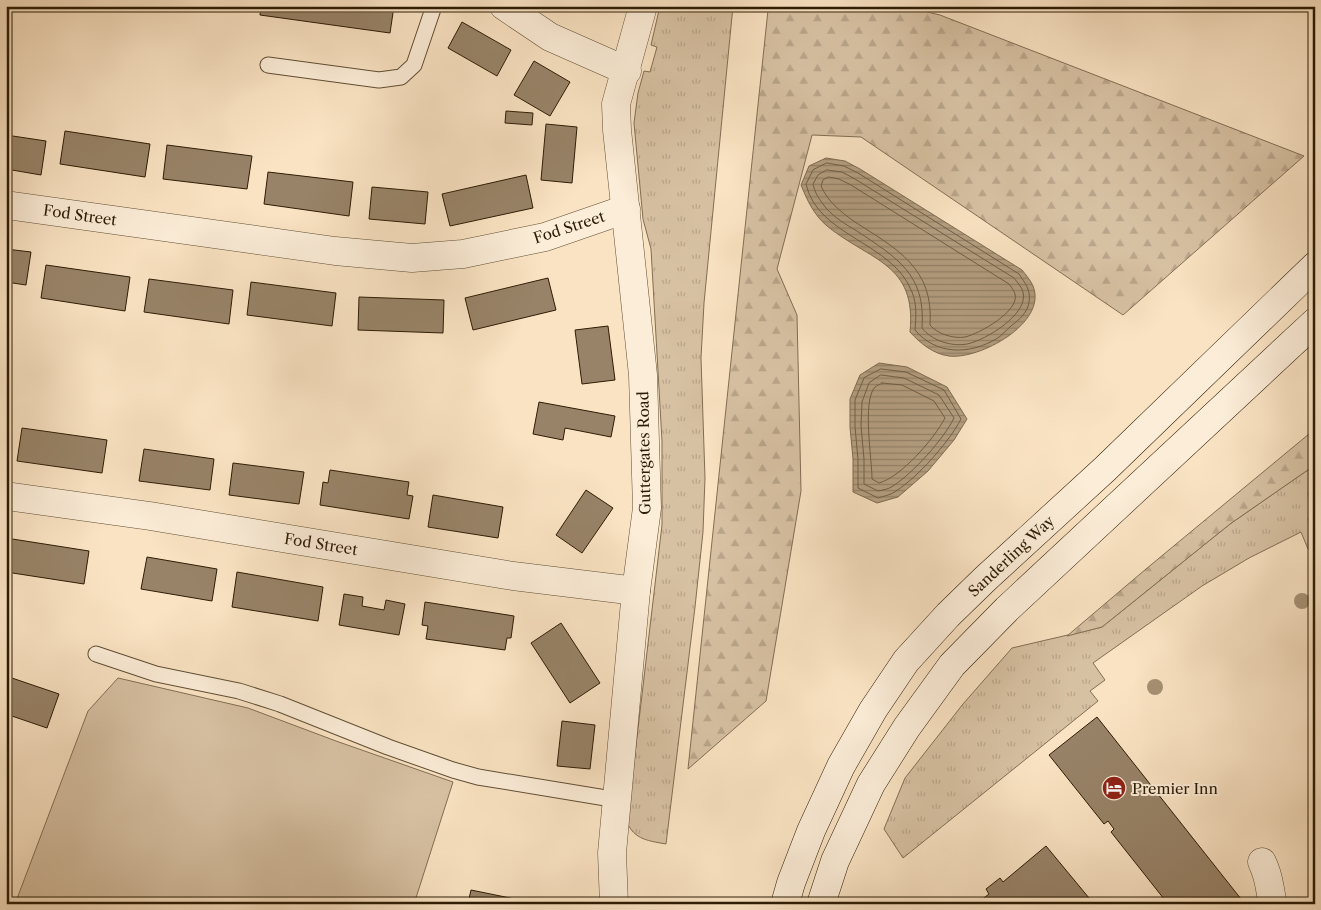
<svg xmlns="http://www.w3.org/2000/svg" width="1321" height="910" font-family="'Libre Caslon Text',serif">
	<defs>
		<pattern id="grass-tufts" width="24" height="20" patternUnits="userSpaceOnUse" patternTransform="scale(1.25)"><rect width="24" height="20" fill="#d7c1a3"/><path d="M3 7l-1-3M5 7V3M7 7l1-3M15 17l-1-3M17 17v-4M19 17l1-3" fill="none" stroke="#b9a58b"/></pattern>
		<pattern id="forest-firs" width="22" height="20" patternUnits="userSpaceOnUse" patternTransform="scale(1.25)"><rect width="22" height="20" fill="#d7c1a3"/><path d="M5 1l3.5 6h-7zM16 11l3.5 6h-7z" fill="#b9a58b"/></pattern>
		<pattern id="water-rules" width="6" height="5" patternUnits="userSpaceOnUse" patternTransform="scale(1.25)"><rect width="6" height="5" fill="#b49f82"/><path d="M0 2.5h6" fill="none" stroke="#938168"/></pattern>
	</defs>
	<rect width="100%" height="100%" fill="#fae3c3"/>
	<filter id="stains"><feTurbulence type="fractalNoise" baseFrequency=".004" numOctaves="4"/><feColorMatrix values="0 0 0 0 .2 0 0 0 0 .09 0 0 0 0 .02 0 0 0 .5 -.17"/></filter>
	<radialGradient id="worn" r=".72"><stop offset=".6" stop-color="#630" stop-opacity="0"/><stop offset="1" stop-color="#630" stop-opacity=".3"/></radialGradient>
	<g fill="url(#grass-tufts)" stroke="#826e54">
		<path d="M660 6H733L704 303 701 358 705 478 703 532 695 607 666 844C650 841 634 840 627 822L662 525V441L651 249 643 219 634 123 638 93 644 71 650 72 657 47 651 45Z"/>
		<polygon points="1315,465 1315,547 1308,549 1301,532 1249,558 1202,586 1093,663 1105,680 1090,691 1098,701 903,858 884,829 905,778 963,704 1012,648 1102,627 1230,524"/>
	</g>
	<g fill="url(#forest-firs)" stroke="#826e54">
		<polygon points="774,6 902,6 940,15 1304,156 1123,315 861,137 812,135 777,269 797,315 801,491 766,701 688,769 768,10"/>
		<polygon points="1315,429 1315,465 1230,524 1102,627 1067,636 1146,569"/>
	</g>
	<polygon fill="#d7c1a3" stroke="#826e54" points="118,678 248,708 336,741 453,782 414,904 15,904 88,711"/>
	<g fill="url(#water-rules)" stroke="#7e6b50">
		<path d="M826 158 845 161 860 169 1022 270C1026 275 1031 281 1033 286 1048 323 979 360 949 356 933 354 920 343 910 332 917 263 870 261 827 226 814 215 807 200 801 185L809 166Z"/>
		<polygon points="879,363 907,367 947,387 967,419 954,440 928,471 898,497 877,503 853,492 853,459 850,427 850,399 860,375"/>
	</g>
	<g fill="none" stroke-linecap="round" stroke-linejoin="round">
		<g stroke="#705e44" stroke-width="1">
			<path d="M827 163 844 166 858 173 1019 274C1025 283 1031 290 1029 302 1028 312 1019 320 1011 326 1006 330 1002 336 996 339 969 355 936 355 915 330 916 317 917 304 912 292 893 242 818 237 806 184L813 170Z"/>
			<path d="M827 170 842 172 855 179 1014 278C1017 282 1022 287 1023 292 1029 314 986 340 967 344 951 347 931 340 922 328 926 274 897 258 857 231 845 224 835 218 826 208 820 200 815 194 813 184L818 175Z"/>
			<path d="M829 177 839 179 851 185 1009 284C1011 287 1014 290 1015 294 1020 311 979 334 965 337 954 339 937 334 930 325 934 268 897 249 855 222 841 212 828 202 821 186L823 180Z"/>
			<path d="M881 369 906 372 944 390 961 419C949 442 918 477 896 491 891 495 884 496 878 498L858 488V459L855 427V400L864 378Z"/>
			<path d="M881 375 904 378 939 395 954 418C943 440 913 473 893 486 889 489 883 490 878 491L864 484V459L861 426 862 402 869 383Z"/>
			<path d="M882 383 902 385 934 401 945 418C934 439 901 477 879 483L872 479C872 459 862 401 875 387 877 385 880 385 882 383Z"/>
		</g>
	</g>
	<g fill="#988368" stroke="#2d1c05">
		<polygon points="100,6 138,6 138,8"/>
		<polygon points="161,6 247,6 247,10 161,8"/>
		<polygon points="261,6 343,6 370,10 370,6 394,6 390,33 260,15"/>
		<polygon points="462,22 511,50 497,76 448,48"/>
		<polygon points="534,61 570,82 550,116 514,95"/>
		<polygon points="506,111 533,113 532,125 505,123"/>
		<polygon points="546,124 577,127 572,183 541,180"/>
		<polygon points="65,131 150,144 145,177 60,164"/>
		<polygon points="6,135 46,141 41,175 6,169"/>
		<polygon points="167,145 252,156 247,189 163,179"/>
		<polygon points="268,172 353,182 349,216 264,204"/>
		<polygon points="526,175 533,208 450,226 442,194"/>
		<polygon points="372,187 428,192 425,224 369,219"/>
		<polygon points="6,249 31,252 26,285 6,282"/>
		<polygon points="46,265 130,277 125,311 41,298"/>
		<polygon points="548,278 556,310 473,330 465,298"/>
		<polygon points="149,279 233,290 229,324 144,312"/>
		<polygon points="251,282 336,293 332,326 247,315"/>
		<polygon points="359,297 444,300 443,333 358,330"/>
		<polygon points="608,326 615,380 582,384 575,330"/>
		<polygon points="539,402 615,416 611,437 565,428 563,440 533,434"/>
		<polygon points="22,428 107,440 102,473 17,461"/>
		<polygon points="144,449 214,459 210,490 139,481"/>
		<polygon points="233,463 304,472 299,504 229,495"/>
		<polygon points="330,470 409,482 407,495 413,496 409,519 320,505 323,482 328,483"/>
		<polygon points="586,490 613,508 582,553 556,535"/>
		<polygon points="433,495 503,507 498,538 428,527"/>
		<polygon points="6,538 89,551 84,584 6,572"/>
		<polygon points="147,557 217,569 212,601 141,589"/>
		<polygon points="237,572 323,587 318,621 232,607"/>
		<polygon points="344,594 363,597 362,606 384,610 386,600 405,604 399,635 339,625"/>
		<polygon points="425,602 514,616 511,638 507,638 505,650 426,639 428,626 422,625"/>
		<polygon points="561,623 600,683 570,703 531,643"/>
		<polygon points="6,676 59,694 47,728 6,714"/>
		<polygon points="1097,717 1245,904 1168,904 1111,832 1114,829 1108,821 1104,824 1049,755"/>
		<polygon points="562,721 595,725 590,769 557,766"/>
		<polygon points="1046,846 1094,904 976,904 989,894 986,889 1000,878 1003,882"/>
		<polygon points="471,890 515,899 514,904 468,903"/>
	</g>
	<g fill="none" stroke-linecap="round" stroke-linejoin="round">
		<g stroke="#604e34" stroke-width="17">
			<g id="lane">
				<polyline points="268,65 379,80 401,77 414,65 434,6"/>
				<polyline points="96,654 156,674 239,691 280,704 388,747 453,770 478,777 618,800"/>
			</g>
		</g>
		<g stroke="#604e34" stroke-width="29">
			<g id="street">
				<polyline points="504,6 550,37 627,71"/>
				<polyline points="6,205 335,251 412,258 463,254 545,237 626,209"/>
				<polyline points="6,496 150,516 513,576 636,591"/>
				<path d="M1262 862C1270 878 1269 888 1273 904"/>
				<polyline points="614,904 612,853 636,591 647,508 643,375 617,130 616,104 643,6"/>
			</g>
		</g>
		<g stroke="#2d1c05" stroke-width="29">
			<g id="secondary">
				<polyline points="785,904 791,883 811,831 841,766 873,710 906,661 948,615 985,579 1105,469 1315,266"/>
				<polyline points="821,904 835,861 871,784 907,727 952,665 1007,609 1315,322"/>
			</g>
		</g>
		<use href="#lane" stroke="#fcedd8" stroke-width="15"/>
		<use href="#street" stroke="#fcedd8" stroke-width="28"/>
		<use href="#secondary" stroke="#fcedd8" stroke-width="28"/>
	</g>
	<g fill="#a59174">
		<circle cx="1302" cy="601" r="8"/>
		<circle cx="1155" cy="687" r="8"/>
	</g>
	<defs>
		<g id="hotel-disc" transform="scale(1.25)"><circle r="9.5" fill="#8f2418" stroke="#fcedd8"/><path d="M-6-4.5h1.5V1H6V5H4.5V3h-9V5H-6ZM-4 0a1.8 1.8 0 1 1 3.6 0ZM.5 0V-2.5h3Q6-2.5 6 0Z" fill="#fff"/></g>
	</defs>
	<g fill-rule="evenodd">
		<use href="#hotel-disc" x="1114" y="788"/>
	</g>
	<g text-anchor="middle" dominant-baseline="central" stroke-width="4" stroke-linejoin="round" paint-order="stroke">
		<g font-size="15" fill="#2d1c05" stroke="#fcedd8">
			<text transform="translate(80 215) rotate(8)">Fod Street</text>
			<text transform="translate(569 227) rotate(-18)">Fod Street</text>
			<text transform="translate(644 453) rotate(-91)">Guttergates Road</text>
			<text transform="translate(321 544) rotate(9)">Fod Street</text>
			<text transform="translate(1011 556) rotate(-43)">Sanderling Way</text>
		</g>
		<g font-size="15" fill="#2d1c05" stroke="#fcedd8" text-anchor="start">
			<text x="1132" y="788">Premier Inn</text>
		</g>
	</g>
	<rect width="1321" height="910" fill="none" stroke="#fae3c3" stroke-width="25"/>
	<rect x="8" y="8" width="1306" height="895" fill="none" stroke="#2d1c05" stroke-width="2.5"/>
	<rect x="12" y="12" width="1296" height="885" fill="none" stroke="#2d1c05"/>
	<rect width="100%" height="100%" filter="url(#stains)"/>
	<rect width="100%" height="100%" fill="url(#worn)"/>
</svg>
